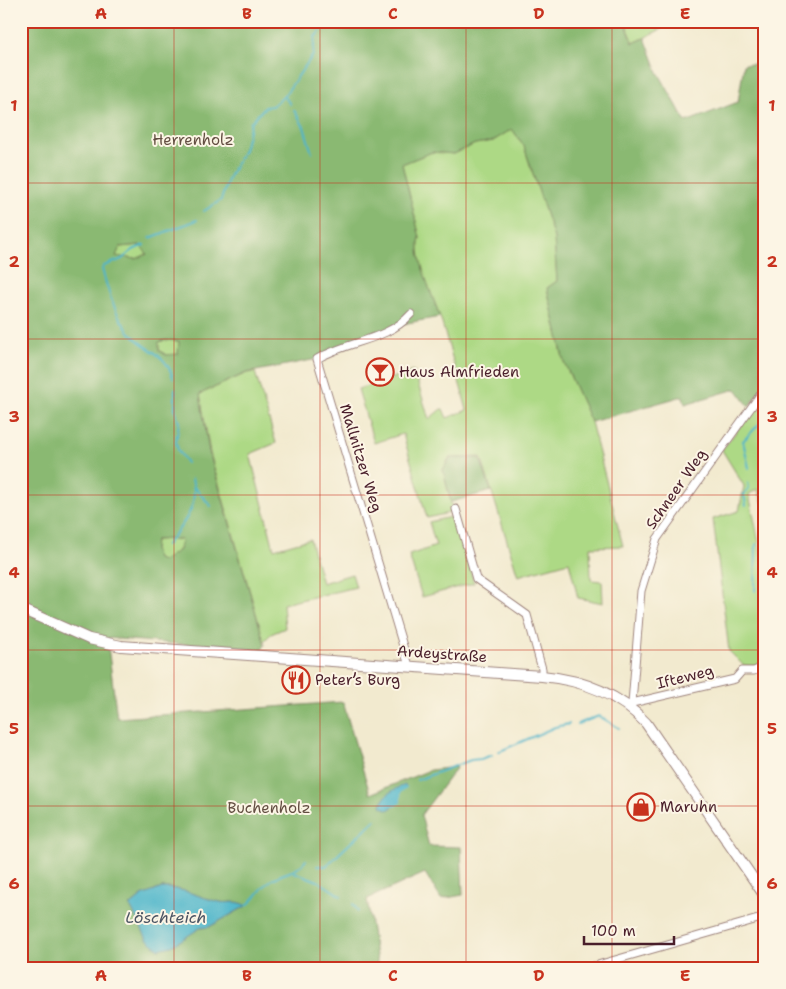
<svg xmlns="http://www.w3.org/2000/svg" width="786" height="989" font-family="'Shantell Sans',sans-serif">
	<rect width="100%" height="100%" fill="#fcf5e5"/>
	<filter id="ink" filterUnits="userSpaceOnUse"><feTurbulence type="fractalNoise" baseFrequency=".02" numOctaves="2"/><feDisplacementMap in="SourceGraphic" scale="10" xChannelSelector="R" yChannelSelector="G"/><feConvolveMatrix kernelMatrix="1 2 1 2 8 2 1 2 1" color-interpolation-filters="sRGB"/></filter>
	<filter id="wash" filterUnits="userSpaceOnUse"><feTurbulence type="fractalNoise" baseFrequency=".0096" numOctaves="4" result="noise"/><feDisplacementMap in="SourceGraphic" scale="20" xChannelSelector="R" yChannelSelector="G"/><feGaussianBlur stdDeviation="1.12" result="paint"/><feColorMatrix in="noise" values="0 0 0 0 0 0 0 0 0 0 0 0 0 0 0 0 0 1.4 0 .05"/><feComposite in="paint" operator="in"/></filter>
	<g filter="url(#wash)">
		<rect width="100%" height="100%" fill="#f2eacf"/>
		<g fill="#add985" stroke="#7c7c58">
			<polygon points="629,21 677,21 634,43 626,24"/>
			<path d="M512 129 524 146 554 238 557 281 547 288 564 362 591 422 623 546 590 547 591 580 602 581 603 603 578 598 569 562 518 576 481 457 449 458 443 470 453 512 427 518 403 434 374 443 358 389 414 371 429 419 441 409H443L447 418 467 410C459 380 450 350 441 320 435 300 413 257 420 238L402 164 432 152 454 154 475 144 493 141Z"/>
			<polygon points="141,245 147,254 136,259 115,257 120,247"/>
			<polygon points="165,340 180,341 178,355 166,355 159,350 158,342"/>
			<polygon points="255,372 276,443 250,454 274,549 310,539 322,583 352,574 356,587 283,604 285,628 271,634 264,641 210,453 200,394 247,373"/>
			<polygon points="765,394 765,458 761,460 765,472 765,509 758,489 749,494 765,572 765,662 755,666 743,665 729,651 713,519 739,511 744,486 722,450"/>
			<polygon points="455,516 474,583 422,597 409,555 436,546 429,522"/>
			<polygon points="172,539 181,540 179,550 163,561 157,559 154,550 155,540"/>
		</g>
		<g fill="#8ab972" stroke="#6a6c4e" fill-rule="evenodd">
			<path d="M21 21H628L626 24 633 43 645 38 658 72 686 122 738 102 744 64H757L765 98V384L749 406 736 389 685 404 683 396 591 422 564 362 547 288 557 281 554 238 524 146 512 129 493 141 475 144 454 154 432 152 402 164 420 238C414 256 434 299 440 317L402 324 317 359 246 373 200 394 209 452 265 645 261 651 107 638 117 718 343 702 370 794 430 770 457 767 421 815 429 846 461 847 463 895 441 899 425 873 367 899 378 968H21ZM140 245 147 254 136 259 116 256 120 247ZM165 340 179 341 178 354 166 355 159 350V342ZM172 539 181 540 179 550 163 561 157 559 154 550 155 540ZM162 888C182 887 199 898 219 902 229 904 237 899 246 906L209 927 200 928 130 906 142 896Z"/>
			<polygon points="450,458 480,458 491,491 451,502 443,470"/>
		</g>
		<g fill="#4cb5ca" stroke="#4b6a7a">
			<path d="M405 785 406 787 400 792V802L388 810 381 806C384 794 394 789 405 785Z"/>
			<path d="M162 888C183 887 200 898 220 902 230 904 237 899 246 906L209 927 200 928 172 946 159 949 147 939 130 906 142 896Z"/>
		</g>
		<g fill="none" stroke-linecap="round" stroke-linejoin="round">
			<g stroke="#4cb5ca" stroke-width="2">
				<polyline points="284,96 290,104"/>
				<polyline points="294,110 304,127 312,153"/>
				<polyline points="204,211 221,200 229,177 244,150 251,122 265,107 272,106 284,96 313,55 315,37 329,21"/>
				<polyline points="150,238 197,220"/>
				<path d="M144 245 133 250 122 259 104 266 102 269C108 291 115 316 131 334 147 351 166 353 173 378"/>
				<polyline points="175,389 175,409 179,422 176,442 178,450 187,463"/>
				<polyline points="763,410 765,410"/>
				<polyline points="749,468 743,441 765,418"/>
				<polyline points="194,487 211,506"/>
				<polyline points="746,505 744,494 749,488 748,483"/>
				<path d="M166 545C183 525 200 506 192 479"/>
				<polyline points="755,591 756,544"/>
				<polyline points="578,724 599,716 619,728"/>
				<polyline points="498,752 555,727 569,724"/>
				<polyline points="417,780 471,760 481,759 492,755"/>
				<polyline points="394,806 400,802 400,792 406,787"/>
				<polyline points="317,866 326,866 375,820"/>
				<polyline points="294,872 318,881 341,896"/>
				<polyline points="353,904 358,911"/>
				<path d="M246 906C257 898 261 886 273 879 286 871 297 873 306 860"/>
				<polyline points="116,968 121,965"/>
			</g>
		</g>
	</g>
	<g filter="url(#ink)">
		<g fill="none" stroke-linecap="round" stroke-linejoin="round">
			<g stroke="#9e847d" stroke-width="9">
				<g id="street">
					<polyline points="456,509 476,579 527,615 542,669 542,676"/>
					<path d="M409 666 317 359C347 341 387 341 411 314"/>
					<polyline points="632,703 735,679 742,671 754,671 765,666"/>
					<polyline points="629,708 632,703 641,591 657,539 765,388"/>
					<polyline points="587,968 765,917"/>
				</g>
			</g>
			<g stroke="#9e847d" stroke-width="12">
				<path id="secondary" d="M21 609 89 639 121 646 542 676C583 680 618 693 646 723L765 896"/>
			</g>
			<use href="#street" stroke="#fff" stroke-width="7"/>
			<use href="#secondary" stroke="#fff" stroke-width="10"/>
		</g>
	</g>
	<path fill="none" stroke="#c8321e" stroke-width="1" stroke-opacity="0.55" d="M174 21V968M320 21V968M466 21V968M612 21V968M21 183H765M21 339H765M21 495H765M21 650H765M21 806H765"/>
	<defs>
		<g id="bar-ring" transform="scale(1.4375)"><circle r="9.5" fill="#fcf5e5" stroke="#c8321e" stroke-width="1.5"/><path d="M-6-5H6L.8 .8V4.5H3.5V6h-7V4.5H-.8V.8Z" fill="#c8321e"/></g>
		<g id="restaurant-ring" transform="scale(1.4375)"><circle r="9.5" fill="#fcf5e5" stroke="#c8321e" stroke-width="1.5"/><path d="M-5-6h1v4h1v-4h1v4h1v-4h1v5L-1.5 .5V6h-2V.5L-5-1ZM5-6V6H3V1.5H1.5Q1.5-4 5-6Z" fill="#c8321e"/></g>
		<g id="shop-ring" transform="scale(1.4375)"><circle r="9.5" fill="#fcf5e5" stroke="#c8321e" stroke-width="1.5"/><path d="M-5-2.5h2.3a2.7 3.5 0 0 1 5.4 0H5L5.5 6h-11ZM-1.5-2.5h3a1.5 2.3 0 0 0-3 0Z" fill="#c8321e"/></g>
	</defs>
	<g fill-rule="evenodd">
		<use href="#bar-ring" x="380" y="372"/>
		<use href="#restaurant-ring" x="296" y="680"/>
		<use href="#shop-ring" x="641" y="807"/>
	</g>
	<g text-anchor="middle" dominant-baseline="central" stroke-width="4" stroke-linejoin="round" paint-order="stroke">
		<g font-size="15" fill="#634e42" stroke="#fcf5e5">
			<text x="193" y="140">Herrenholz</text>
			<text x="269" y="808">Buchenholz</text>
		</g>
		<g font-size="15" fill="#4a1f2b" stroke="#fcf5e5" text-anchor="start">
			<text x="399" y="372">Haus Almfrieden</text>
			<text x="315" y="680">Peter’s Burg</text>
			<text x="660" y="807">Maruhn</text>
		</g>
		<g font-size="15" fill="#4a1f2b" stroke="#fcf5e5">
			<text transform="translate(361 458) rotate(73)">Mallnitzer Weg</text>
			<text transform="translate(676 489) rotate(-55)">Schneer Weg</text>
			<text transform="translate(442 654) rotate(4)">Ardeystraße</text>
			<text transform="translate(685 677) rotate(-14)">Ifteweg</text>
		</g>
		<g font-size="16" font-style="italic" fill="#4b5463" stroke="#fcf5e5">
			<text x="166" y="917">Löschteich</text>
		</g>
	</g>
	<rect width="786" height="989" fill="none" stroke="#fcf5e5" stroke-width="55"/>
	<path d="M584 936v8h90v-8" fill="none" stroke="#4a1f2b" stroke-width="2.5"/>
	<text x="591" y="936" font-size="15" fill="#4a1f2b" stroke="#fcf5e5" stroke-width="4" paint-order="stroke">100 m</text>
	<rect x="28" y="28" width="730" height="934" fill="none" stroke="#c8321e" stroke-width="2"/>
	<g font-size="16" text-anchor="middle" font-weight="bold" fill="#c8321e">
		<text x="101" y="19">A</text>
		<text x="247" y="19">B</text>
		<text x="393" y="19">C</text>
		<text x="539" y="19">D</text>
		<text x="685" y="19">E</text>
		<text x="14" y="111">1</text>
		<text x="772" y="111">1</text>
		<text x="14" y="267">2</text>
		<text x="772" y="267">2</text>
		<text x="14" y="422">3</text>
		<text x="772" y="422">3</text>
		<text x="14" y="578">4</text>
		<text x="772" y="578">4</text>
		<text x="14" y="734">5</text>
		<text x="772" y="734">5</text>
		<text x="14" y="889">6</text>
		<text x="772" y="889">6</text>
		<text x="101" y="981">A</text>
		<text x="247" y="981">B</text>
		<text x="393" y="981">C</text>
		<text x="539" y="981">D</text>
		<text x="685" y="981">E</text>
	</g>
</svg>
